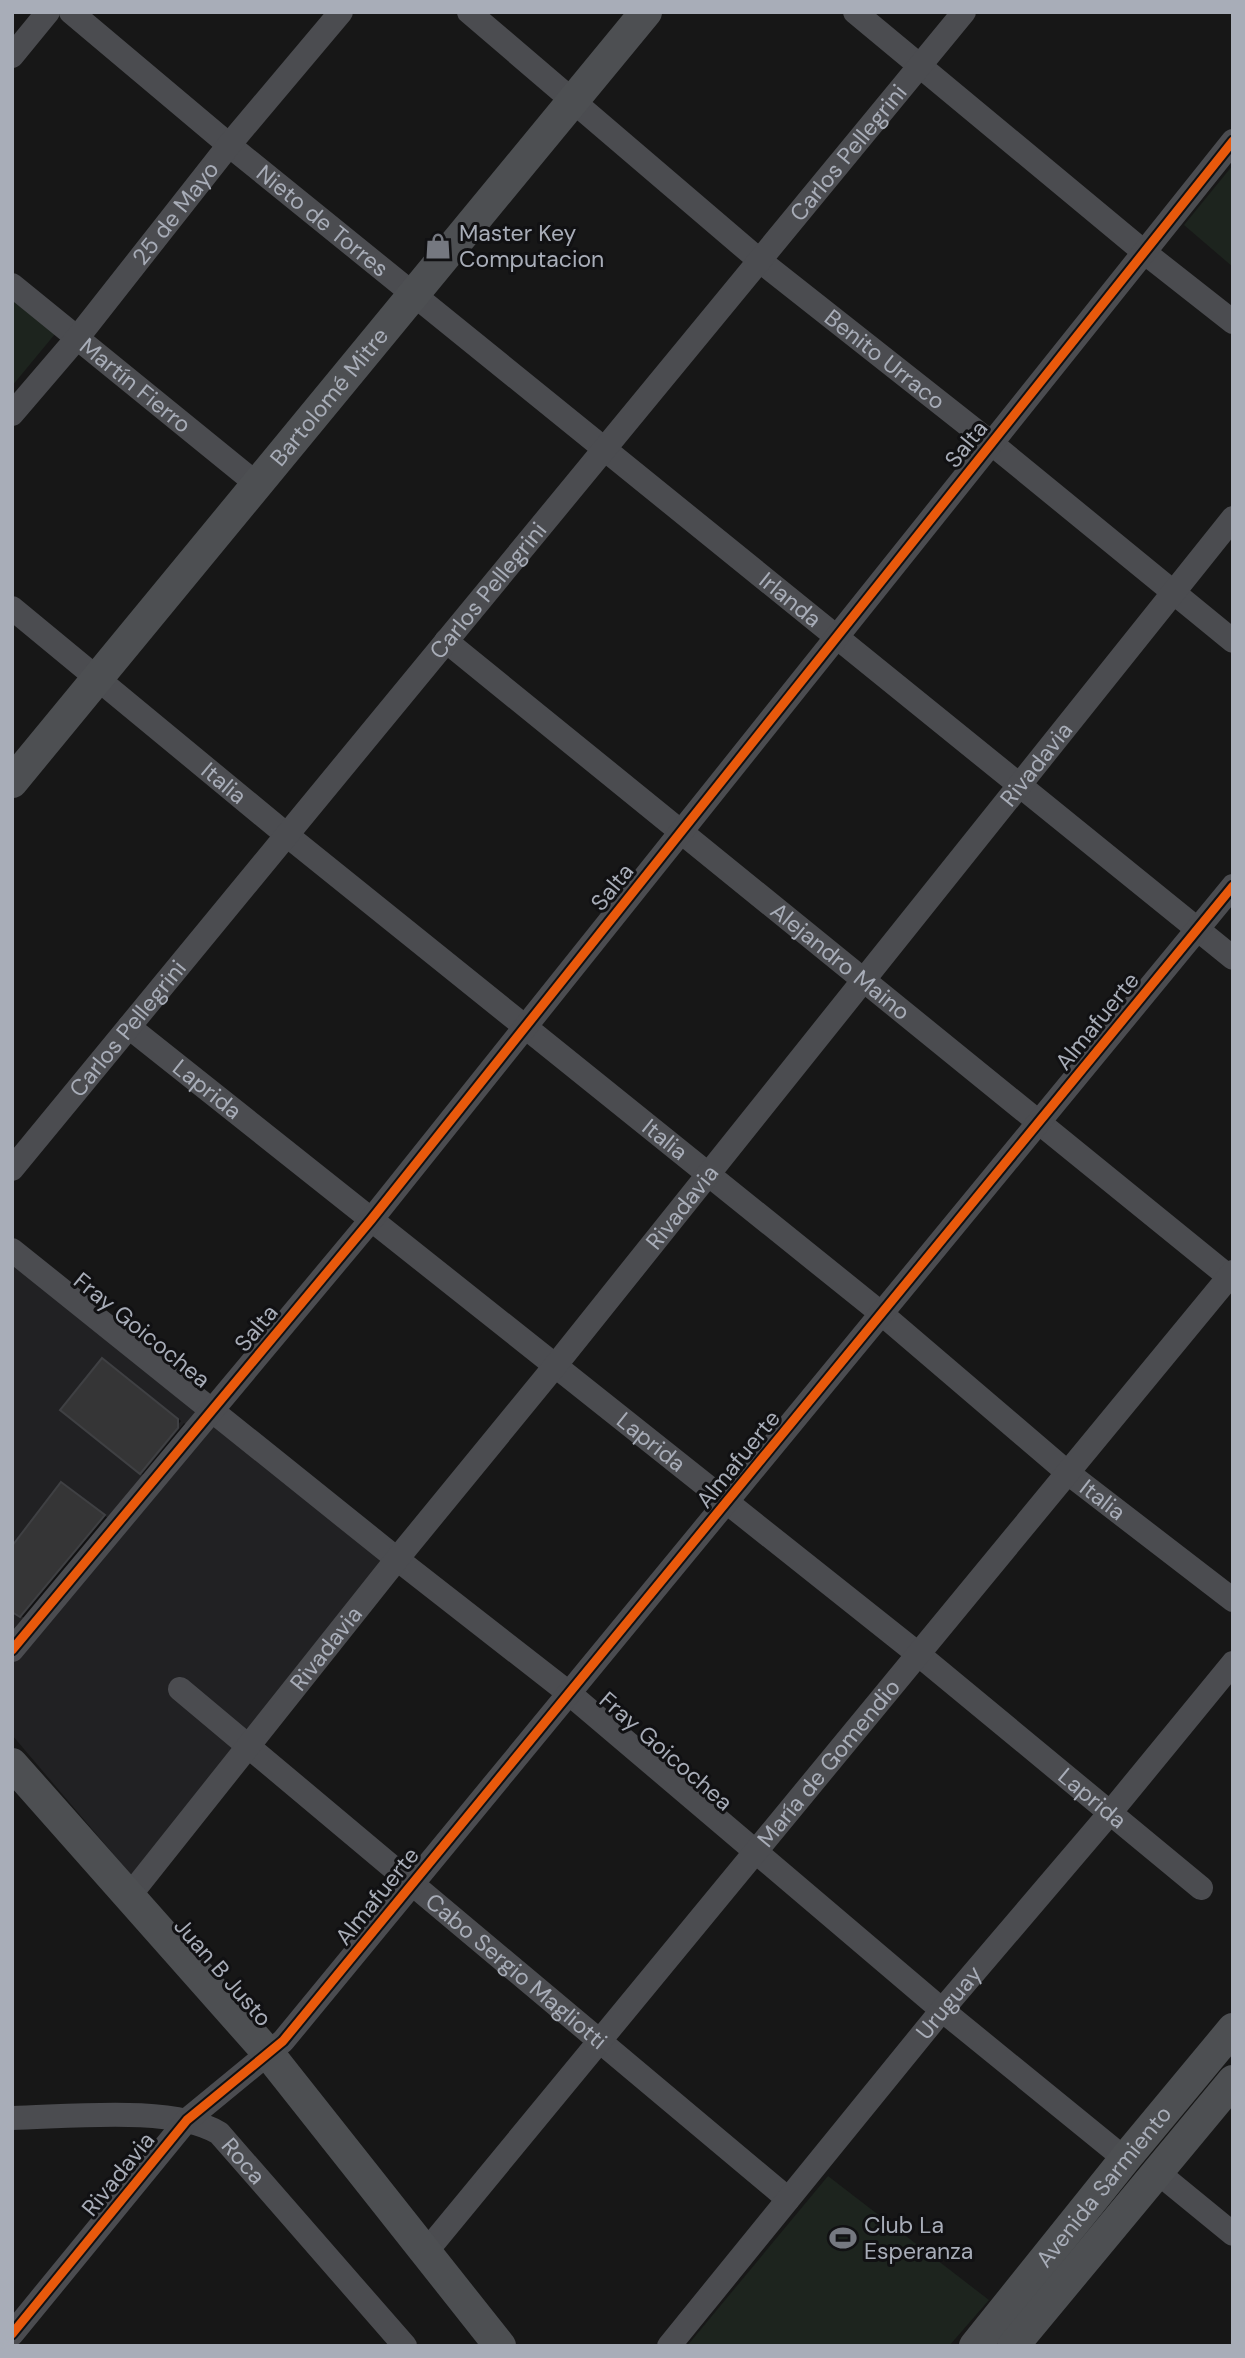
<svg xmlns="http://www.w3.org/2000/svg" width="1245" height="2358" font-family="'DM Sans',sans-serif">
	<rect width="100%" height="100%" fill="#171717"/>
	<polygon fill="#212123" points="12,1260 388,1560 131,1875 12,1735"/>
	<g fill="#1d241e">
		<polygon points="1233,165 1233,267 1184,225"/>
		<polygon points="12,300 55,334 12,386"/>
		<polygon points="828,2176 989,2300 949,2346 687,2346"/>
	</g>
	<g fill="#0007">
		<polygon points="102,1360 114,1368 181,1421 139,1472"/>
		<polygon points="184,1423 190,1428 153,1480 142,1474"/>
		<polygon points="62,1484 116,1524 33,1623 21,1616"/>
	</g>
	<g fill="#353536" stroke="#3f4043" stroke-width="2">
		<polygon points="102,1358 178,1419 178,1428 140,1474 60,1410"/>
		<polygon points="61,1482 105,1515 20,1617 12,1612 12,1546"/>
	</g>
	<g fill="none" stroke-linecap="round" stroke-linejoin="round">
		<g stroke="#4b4c50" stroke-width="24">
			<path id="s1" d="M71 12 229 145 1233 958"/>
			<path id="s2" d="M469 12 759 260 991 443 1233 641"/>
			<polyline points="855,12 1144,252 1233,322"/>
			<polyline points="12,56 48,12"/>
			<path id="s3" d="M12 285 258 485"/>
			<path id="s4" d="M12 414 78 337 229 145 341 12"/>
			<path id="s5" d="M12 608 288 836 882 1314 1068 1473 1233 1600"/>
			<path id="s6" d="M446 641 1233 1280"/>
			<path id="s7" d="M129 1027 918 1654 1201 1888"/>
			<path id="s8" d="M12 1169 964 12"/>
			<polyline points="12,1250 397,1559 570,1694 942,2010 1125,2159"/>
			<polyline points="12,1650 371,1220 1233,141"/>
			<path id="s9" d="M180 1689 788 2199"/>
			<path id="s10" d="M130 1895 397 1559 555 1366 1233 518"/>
			<path id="s11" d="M12 2118C68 2117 172 2105 219 2133L405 2346"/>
			<polyline points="1156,2171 1233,2234"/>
			<path id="s12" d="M425 2253 1233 1272"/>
			<polyline points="12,2334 187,2120 283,2041 1233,886"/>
			<path id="s13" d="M669 2346 942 2010 1110 1813 1233 1663"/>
		</g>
		<g stroke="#4d4f52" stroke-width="32">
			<path id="s14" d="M12 782 646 12"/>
			<polyline points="12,1764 268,2053 500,2346"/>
			<path id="s15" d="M975 2346 1125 2159 1233 2029"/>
			<polyline points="1013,2346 1233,2081"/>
		</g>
		<g stroke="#111113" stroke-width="13">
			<g id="cycleway">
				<polyline points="12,1650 371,1220 1233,141"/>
				<polyline points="12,2334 187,2120 283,2041 1233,886"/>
			</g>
		</g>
		<use href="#cycleway" stroke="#e8590c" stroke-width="9"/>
	</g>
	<defs>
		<g id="shop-bare" transform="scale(2.1)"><path d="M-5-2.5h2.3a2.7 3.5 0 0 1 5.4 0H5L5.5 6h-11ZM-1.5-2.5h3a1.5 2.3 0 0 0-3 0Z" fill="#757880" stroke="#111113" stroke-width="2.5" paint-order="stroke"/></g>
		<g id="stadium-bare" transform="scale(2.1)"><path d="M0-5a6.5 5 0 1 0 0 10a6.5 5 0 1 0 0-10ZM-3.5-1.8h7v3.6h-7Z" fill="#757880" stroke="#111113" stroke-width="2.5" paint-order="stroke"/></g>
	</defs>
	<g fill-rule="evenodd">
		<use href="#shop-bare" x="438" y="246"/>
		<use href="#stadium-bare" x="843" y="2238"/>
	</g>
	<g text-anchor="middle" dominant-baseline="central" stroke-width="6" stroke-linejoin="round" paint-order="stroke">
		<g font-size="23" fill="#a8adb8" stroke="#111113">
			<text stroke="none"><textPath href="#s8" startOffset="1316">Carlos Pellegrini</textPath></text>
			<text stroke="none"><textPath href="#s4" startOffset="259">25 de Mayo</textPath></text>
			<text stroke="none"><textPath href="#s1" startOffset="327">Nieto de Torres</textPath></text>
			<text stroke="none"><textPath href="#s2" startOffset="542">Benito Urraco</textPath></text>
			<text stroke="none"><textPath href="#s3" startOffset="159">Martín Fierro</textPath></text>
			<text stroke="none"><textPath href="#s14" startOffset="499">Bartolomé Mitre</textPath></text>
			<text transform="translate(966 444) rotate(-51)">Salta</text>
			<text stroke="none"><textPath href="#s8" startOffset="749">Carlos Pellegrini</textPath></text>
			<text stroke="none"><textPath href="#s1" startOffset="929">Irlanda</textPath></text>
			<text stroke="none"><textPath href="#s10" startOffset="1449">Rivadavia</textPath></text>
			<text stroke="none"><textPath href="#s5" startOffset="275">Italia</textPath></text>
			<text transform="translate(612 887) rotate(-51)">Salta</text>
			<text stroke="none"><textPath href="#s6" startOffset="508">Alejandro Maino</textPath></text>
			<text transform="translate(1097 1021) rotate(-51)">Almafuerte</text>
			<text stroke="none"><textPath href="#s8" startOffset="182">Carlos Pellegrini</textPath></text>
			<text stroke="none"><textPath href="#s7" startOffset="100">Laprida</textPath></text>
			<text stroke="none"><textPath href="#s5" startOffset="842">Italia</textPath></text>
			<text stroke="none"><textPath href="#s10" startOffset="882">Rivadavia</textPath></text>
			<text transform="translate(256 1328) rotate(-50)">Salta</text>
			<text transform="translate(142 1330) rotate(39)">Fray Goicochea</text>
			<text stroke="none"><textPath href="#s7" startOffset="667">Laprida</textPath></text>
			<text transform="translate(738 1459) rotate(-51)">Almafuerte</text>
			<text stroke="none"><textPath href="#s5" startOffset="1409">Italia</textPath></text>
			<text stroke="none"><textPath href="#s10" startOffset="315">Rivadavia</textPath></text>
			<text transform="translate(666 1751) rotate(41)">Fray Goicochea</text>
			<text stroke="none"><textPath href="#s12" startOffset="635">María de Gomendio</textPath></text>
			<text stroke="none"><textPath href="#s7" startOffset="1234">Laprida</textPath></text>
			<text transform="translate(377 1896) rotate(-51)">Almafuerte</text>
			<text transform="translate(223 1972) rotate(49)">Juan B Justo</text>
			<text stroke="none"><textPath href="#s9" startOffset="439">Cabo Sergio Magliotti</textPath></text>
			<text stroke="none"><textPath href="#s13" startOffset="443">Uruguay</textPath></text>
			<text stroke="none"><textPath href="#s11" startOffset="247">Roca</textPath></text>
			<text transform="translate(118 2174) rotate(-51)">Rivadavia</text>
			<text stroke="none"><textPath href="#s15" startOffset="205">Avenida Sarmiento</textPath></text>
		</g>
		<g font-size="23" fill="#a8adb8" stroke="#111113" text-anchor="start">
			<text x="459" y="233">Master Key<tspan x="459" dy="26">Computacion</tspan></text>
			<text x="864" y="2225">Club La<tspan x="864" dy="26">Esperanza</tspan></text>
		</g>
	</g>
	<rect width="1245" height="2358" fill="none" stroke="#a8adb8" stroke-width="28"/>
</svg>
